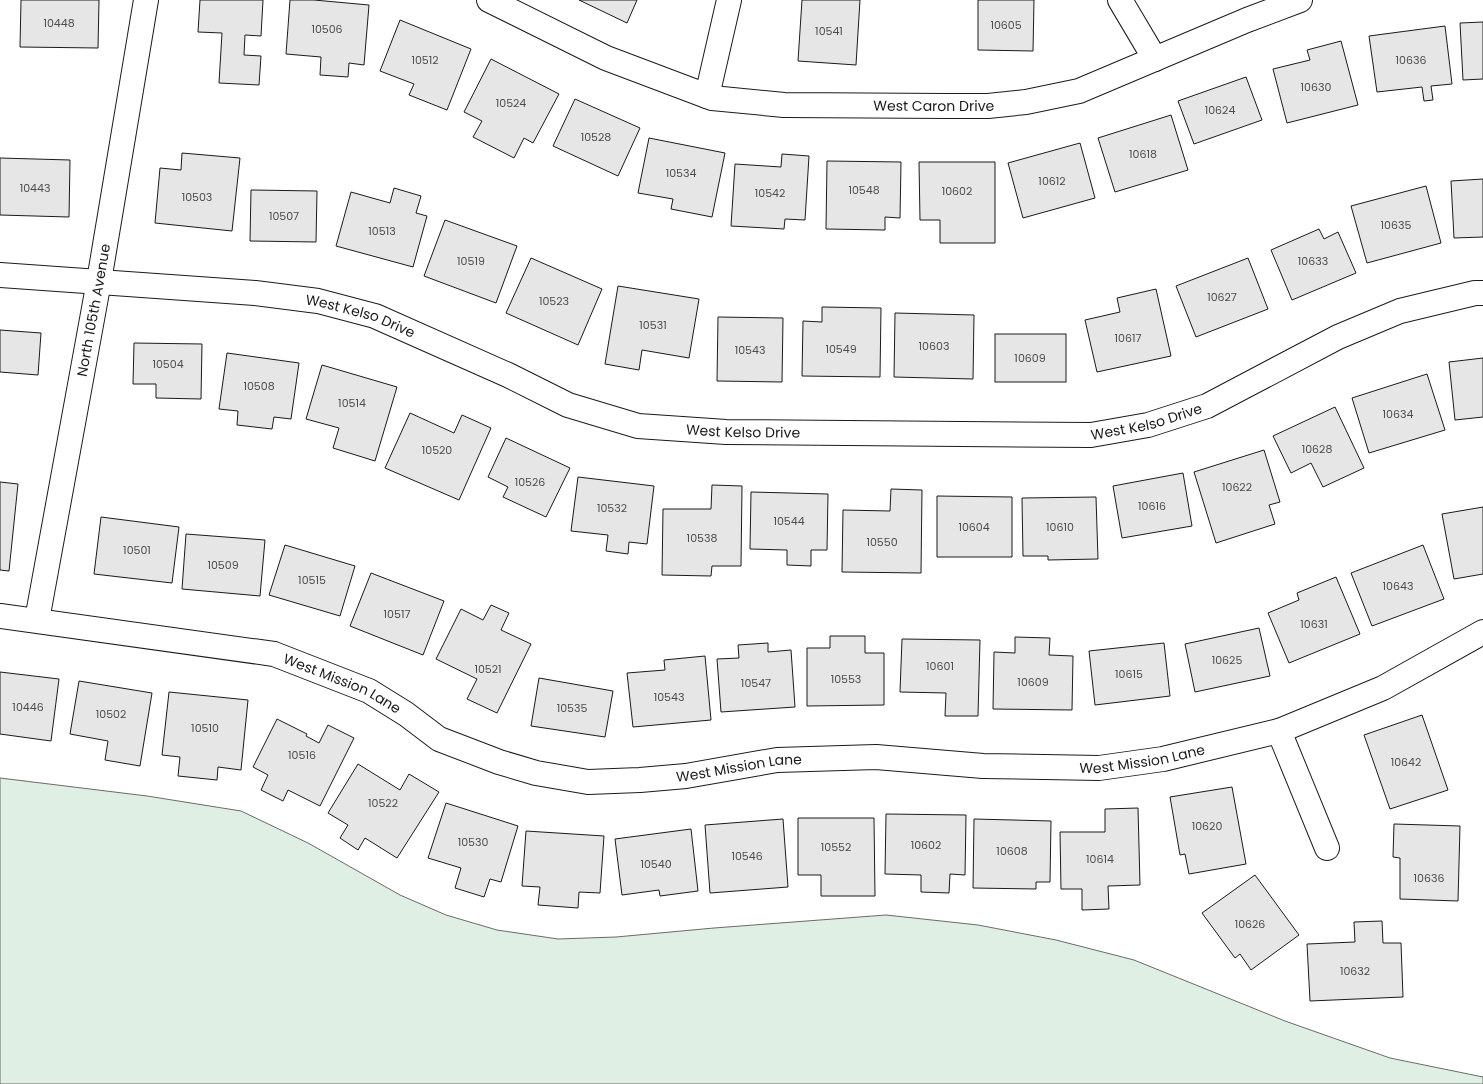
<svg xmlns="http://www.w3.org/2000/svg" width="1483" height="1084" font-family="Poppins,sans-serif">
	<rect width="100%" height="100%" fill="#fff"/>
	<polygon fill="#e0efe3" stroke="#6a6a6a" points="0,778 147,796 241,811 308,843 400,895 446,915 497,930 558,939 616,937 714,928 886,915 978,925 1056,940 1134,960 1285,1021 1390,1058 1483,1077 1483,1084 0,1084"/>
	<g fill="#e6e6e6" stroke="#1a1a1a">
		<polygon points="21,0 99,0 98,48 20,47"/>
		<polygon points="200,0 263,0 261,36 245,35 244,55 261,56 259,85 219,83 222,33 198,32"/>
		<polygon points="290,0 314,0 369,5 364,65 349,63 348,77 320,75 321,57 286,54"/>
		<polygon points="579,0 637,0 627,23"/>
		<polygon points="802,0 860,0 856,65 798,61"/>
		<polygon points="978,0 1034,0 1033,51 978,50"/>
		<polygon points="400,20 471,49 447,110 409,95 414,84 380,71"/>
		<polygon points="1483,22 1483,79 1463,80 1460,23"/>
		<polygon points="1445,26 1452,84 1431,86 1433,100 1424,101 1422,87 1377,92 1369,36"/>
		<polygon points="1341,41 1358,105 1287,123 1273,69 1310,60 1307,50"/>
		<polygon points="491,59 559,94 533,143 524,138 514,158 473,137 482,121 464,112"/>
		<polygon points="1246,77 1262,120 1194,144 1178,101"/>
		<polygon points="575,99 640,128 618,176 553,146"/>
		<polygon points="1171,115 1188,170 1115,192 1098,138"/>
		<polygon points="649,138 725,153 712,217 671,209 673,199 638,193"/>
		<polygon points="1080,143 1095,198 1023,218 1008,163"/>
		<polygon points="182,153 240,158 232,231 155,223 160,168 181,170"/>
		<polygon points="782,154 809,156 805,220 785,219 784,229 731,226 735,164 781,167"/>
		<polygon points="0,158 70,160 69,217 0,215"/>
		<polygon points="827,161 901,162 900,218 885,217 885,230 826,229"/>
		<polygon points="919,162 995,162 995,243 940,243 940,220 920,220"/>
		<polygon points="1483,179 1483,237 1454,238 1451,181"/>
		<polygon points="1426,186 1441,243 1367,263 1351,206"/>
		<polygon points="394,188 421,196 416,213 427,216 413,267 336,246 351,192 390,203"/>
		<polygon points="251,190 317,191 316,242 250,241"/>
		<polygon points="445,220 517,246 496,303 424,276"/>
		<polygon points="1319,229 1324,239 1338,232 1356,273 1292,300 1271,250"/>
		<polygon points="531,258 602,289 578,345 506,313"/>
		<polygon points="1248,258 1268,309 1196,337 1176,286"/>
		<polygon points="618,286 699,299 689,358 642,350 639,370 605,364"/>
		<polygon points="1156,289 1171,356 1097,372 1085,320 1120,312 1117,298"/>
		<polygon points="822,307 881,308 880,377 802,376 803,321 822,322"/>
		<polygon points="895,313 974,315 973,379 894,377"/>
		<polygon points="718,317 783,318 782,382 717,381"/>
		<polygon points="0,330 41,333 38,375 0,372"/>
		<rect x="995" y="334" width="71" height="48"/>
		<polygon points="134,343 202,344 201,399 156,398 156,384 133,384"/>
		<polygon points="227,353 299,363 291,419 274,417 272,429 237,425 238,411 219,409"/>
		<polygon points="1483,358 1483,417 1455,420 1449,362"/>
		<polygon points="322,365 397,387 375,461 333,448 339,428 306,419"/>
		<polygon points="1427,374 1445,430 1369,453 1352,398"/>
		<polygon points="1335,407 1364,468 1323,487 1311,463 1291,473 1273,436"/>
		<polygon points="410,413 454,433 462,415 491,428 459,500 385,468"/>
		<polygon points="506,438 570,468 546,517 503,497 508,487 488,477"/>
		<polygon points="1264,450 1280,502 1269,505 1275,524 1216,543 1194,472"/>
		<polygon points="1183,473 1192,526 1122,538 1113,486"/>
		<polygon points="578,477 654,486 647,544 629,542 628,554 606,551 608,535 571,531"/>
		<polygon points="0,482 18,484 9,571 0,570"/>
		<polygon points="712,485 742,486 741,566 712,566 711,576 662,575 663,509 711,509"/>
		<polygon points="891,489 922,490 921,573 842,572 843,510 890,511"/>
		<polygon points="751,492 828,494 827,550 811,550 811,566 787,565 787,550 750,549"/>
		<polygon points="937,496 1012,497 1012,557 937,557"/>
		<polygon points="1096,497 1098,559 1048,560 1048,556 1023,556 1022,498"/>
		<polygon points="1483,507 1483,574 1454,579 1442,514"/>
		<polygon points="101,517 179,527 172,583 94,574"/>
		<polygon points="186,534 265,540 260,596 182,589"/>
		<polygon points="285,545 355,566 340,616 269,595"/>
		<polygon points="1423,545 1444,599 1372,626 1351,573"/>
		<polygon points="371,573 444,601 423,655 350,626"/>
		<polygon points="1336,577 1360,634 1289,663 1268,613 1299,600 1297,593"/>
		<polygon points="491,605 509,613 501,630 531,644 497,713 467,699 477,679 436,659 461,609 483,620"/>
		<polygon points="1259,628 1270,676 1195,692 1185,644"/>
		<polygon points="830,636 865,636 865,653 884,653 884,705 807,706 807,648 830,648"/>
		<polygon points="1015,637 1050,638 1049,655 1073,656 1072,710 993,709 994,652 1015,653"/>
		<polygon points="902,639 980,640 978,716 945,716 946,693 900,692"/>
		<polygon points="768,643 768,652 791,650 795,707 721,712 717,659 739,658 738,645"/>
		<polygon points="1164,643 1170,696 1095,705 1089,651"/>
		<polygon points="705,656 711,720 633,727 627,673 665,670 664,660"/>
		<polygon points="0,672 59,679 51,741 0,734"/>
		<polygon points="539,678 613,691 605,737 531,726"/>
		<polygon points="79,681 152,693 140,766 105,760 108,741 70,734"/>
		<polygon points="169,692 248,700 241,770 218,767 217,780 178,776 180,757 162,755"/>
		<polygon points="1422,715 1448,790 1390,809 1364,735"/>
		<polygon points="277,719 307,734 306,736 319,743 328,725 354,738 320,806 288,790 283,801 261,790 268,775 253,767"/>
		<polygon points="358,764 400,790 409,774 439,792 397,858 365,838 358,850 340,838 348,825 328,813"/>
		<polygon points="1232,787 1246,864 1189,874 1185,854 1180,855 1170,797"/>
		<polygon points="446,803 518,826 501,882 490,879 484,897 455,888 461,868 428,858"/>
		<polygon points="1138,808 1140,885 1108,886 1109,909 1082,910 1082,889 1061,889 1060,832 1105,832 1105,809"/>
		<polygon points="886,814 966,815 965,875 950,874 949,893 921,892 921,875 885,874"/>
		<polygon points="798,818 874,818 875,896 821,896 821,875 798,875"/>
		<polygon points="783,819 788,887 710,893 705,825"/>
		<polygon points="974,819 1051,821 1050,882 1036,882 1036,889 973,888"/>
		<polygon points="1394,824 1460,826 1458,901 1400,899 1400,858 1393,857"/>
		<polygon points="691,829 698,891 660,896 659,890 622,895 615,839"/>
		<polygon points="526,831 604,836 600,893 579,892 578,908 538,905 540,887 522,886"/>
		<polygon points="1255,875 1299,935 1251,970 1240,954 1235,958 1202,913"/>
		<polygon points="1382,921 1383,943 1401,943 1403,997 1310,1001 1307,944 1355,942 1354,922"/>
	</g>
	<g fill="none" stroke-linecap="round" stroke-linejoin="round">
		<g stroke="#1a1a1a" stroke-width="26">
			<g id="street">
				<path id="s1" d="M489 0 606 58 712 98 784 105 947 106H988L1026 102 1079 91 1247 20 1300 0"/>
				<polyline points="1120,0 1155,59"/>
				<polyline points="707,96 729,0"/>
				<path id="s2" d="M0 275 255 293 318 301 375 316 508 375 568 405 638 426 726 432 1091 435 1148 425 1207 406 1338 337 1400 311 1475 293H1483"/>
				<path id="s3" d="M0 616 274 654 369 691 406 714 439 739 499 762 536 773 588 782 640 780 686 776 777 760 876 757 983 766 1099 768 1163 759 1279 731 1383 688 1483 632"/>
				<path id="s4" d="M37 620 99 281 146 0"/>
				<polyline points="1279,731 1327,848"/>
			</g>
		</g>
		<use href="#street" stroke="#fff" stroke-width="24"/>
	</g>
	<g text-anchor="middle" dominant-baseline="central" stroke-width="4" stroke-linejoin="round" paint-order="stroke">
		<g font-size="11" fill="#4d4d4d">
			<text x="59" y="23">10448</text>
			<text x="1006" y="25">10605</text>
			<text x="327" y="29">10506</text>
			<text x="829" y="31">10541</text>
			<text x="425" y="60">10512</text>
			<text x="1411" y="60">10636</text>
			<text x="1316" y="87">10630</text>
			<text x="511" y="103">10524</text>
			<text x="1220" y="110">10624</text>
			<text x="596" y="137">10528</text>
			<text x="1143" y="154">10618</text>
			<text x="681" y="173">10534</text>
			<text x="1052" y="181">10612</text>
			<text x="35" y="188">10443</text>
			<text x="864" y="190">10548</text>
			<text x="957" y="191">10602</text>
			<text x="770" y="193">10542</text>
			<text x="197" y="197">10503</text>
			<text x="284" y="216">10507</text>
			<text x="1396" y="225">10635</text>
			<text x="382" y="231">10513</text>
			<text x="471" y="261">10519</text>
			<text x="1313" y="261">10633</text>
			<text x="1222" y="297">10627</text>
			<text x="554" y="301">10523</text>
			<text x="653" y="325">10531</text>
			<text x="1128" y="338">10617</text>
			<text x="934" y="346">10603</text>
			<text x="841" y="349">10549</text>
			<text x="750" y="350">10543</text>
			<text x="1030" y="358">10609</text>
			<text x="168" y="364">10504</text>
			<text x="259" y="386">10508</text>
			<text x="352" y="403">10514</text>
			<text x="1398" y="414">10634</text>
			<text x="1317" y="449">10628</text>
			<text x="437" y="450">10520</text>
			<text x="530" y="482">10526</text>
			<text x="1237" y="487">10622</text>
			<text x="1152" y="506">10616</text>
			<text x="612" y="508">10532</text>
			<text x="789" y="521">10544</text>
			<text x="974" y="527">10604</text>
			<text x="1060" y="527">10610</text>
			<text x="702" y="538">10538</text>
			<text x="882" y="542">10550</text>
			<text x="137" y="550">10501</text>
			<text x="223" y="565">10509</text>
			<text x="312" y="580">10515</text>
			<text x="1398" y="586">10643</text>
			<text x="397" y="614">10517</text>
			<text x="1314" y="624">10631</text>
			<text x="1227" y="660">10625</text>
			<text x="940" y="666">10601</text>
			<text x="488" y="669">10521</text>
			<text x="1129" y="674">10615</text>
			<text x="846" y="679">10553</text>
			<text x="1033" y="682">10609</text>
			<text x="756" y="683">10547</text>
			<text x="669" y="697">10543</text>
			<text x="28" y="707">10446</text>
			<text x="572" y="708">10535</text>
			<text x="111" y="714">10502</text>
			<text x="205" y="728">10510</text>
			<text x="302" y="755">10516</text>
			<text x="1406" y="762">10642</text>
			<text x="383" y="803">10522</text>
			<text x="1207" y="826">10620</text>
			<text x="473" y="842">10530</text>
			<text x="926" y="845">10602</text>
			<text x="836" y="847">10552</text>
			<text x="1012" y="851">10608</text>
			<text x="747" y="856">10546</text>
			<text x="1100" y="859">10614</text>
			<text x="656" y="864">10540</text>
			<text x="1429" y="878">10636</text>
			<text x="1250" y="924">10626</text>
			<text x="1355" y="971">10632</text>
		</g>
		<g font-size="14" fill="#1a1a1a" stroke="#fff">
			<text stroke="none"><textPath href="#s1" startOffset="466">West Caron Drive</textPath></text>
			<text stroke="none"><textPath href="#s4" startOffset="315">North 105th Avenue</textPath></text>
			<text stroke="none"><textPath href="#s2" startOffset="364">West Kelso Drive</textPath></text>
			<text stroke="none"><textPath href="#s2" startOffset="1174">West Kelso Drive</textPath></text>
			<text stroke="none"><textPath href="#s2" startOffset="769">West Kelso Drive</textPath></text>
			<text stroke="none"><textPath href="#s3" startOffset="351">West Mission Lane</textPath></text>
			<text stroke="none"><textPath href="#s3" startOffset="1176">West Mission Lane</textPath></text>
			<text stroke="none"><textPath href="#s3" startOffset="771">West Mission Lane</textPath></text>
		</g>
	</g>
</svg>
